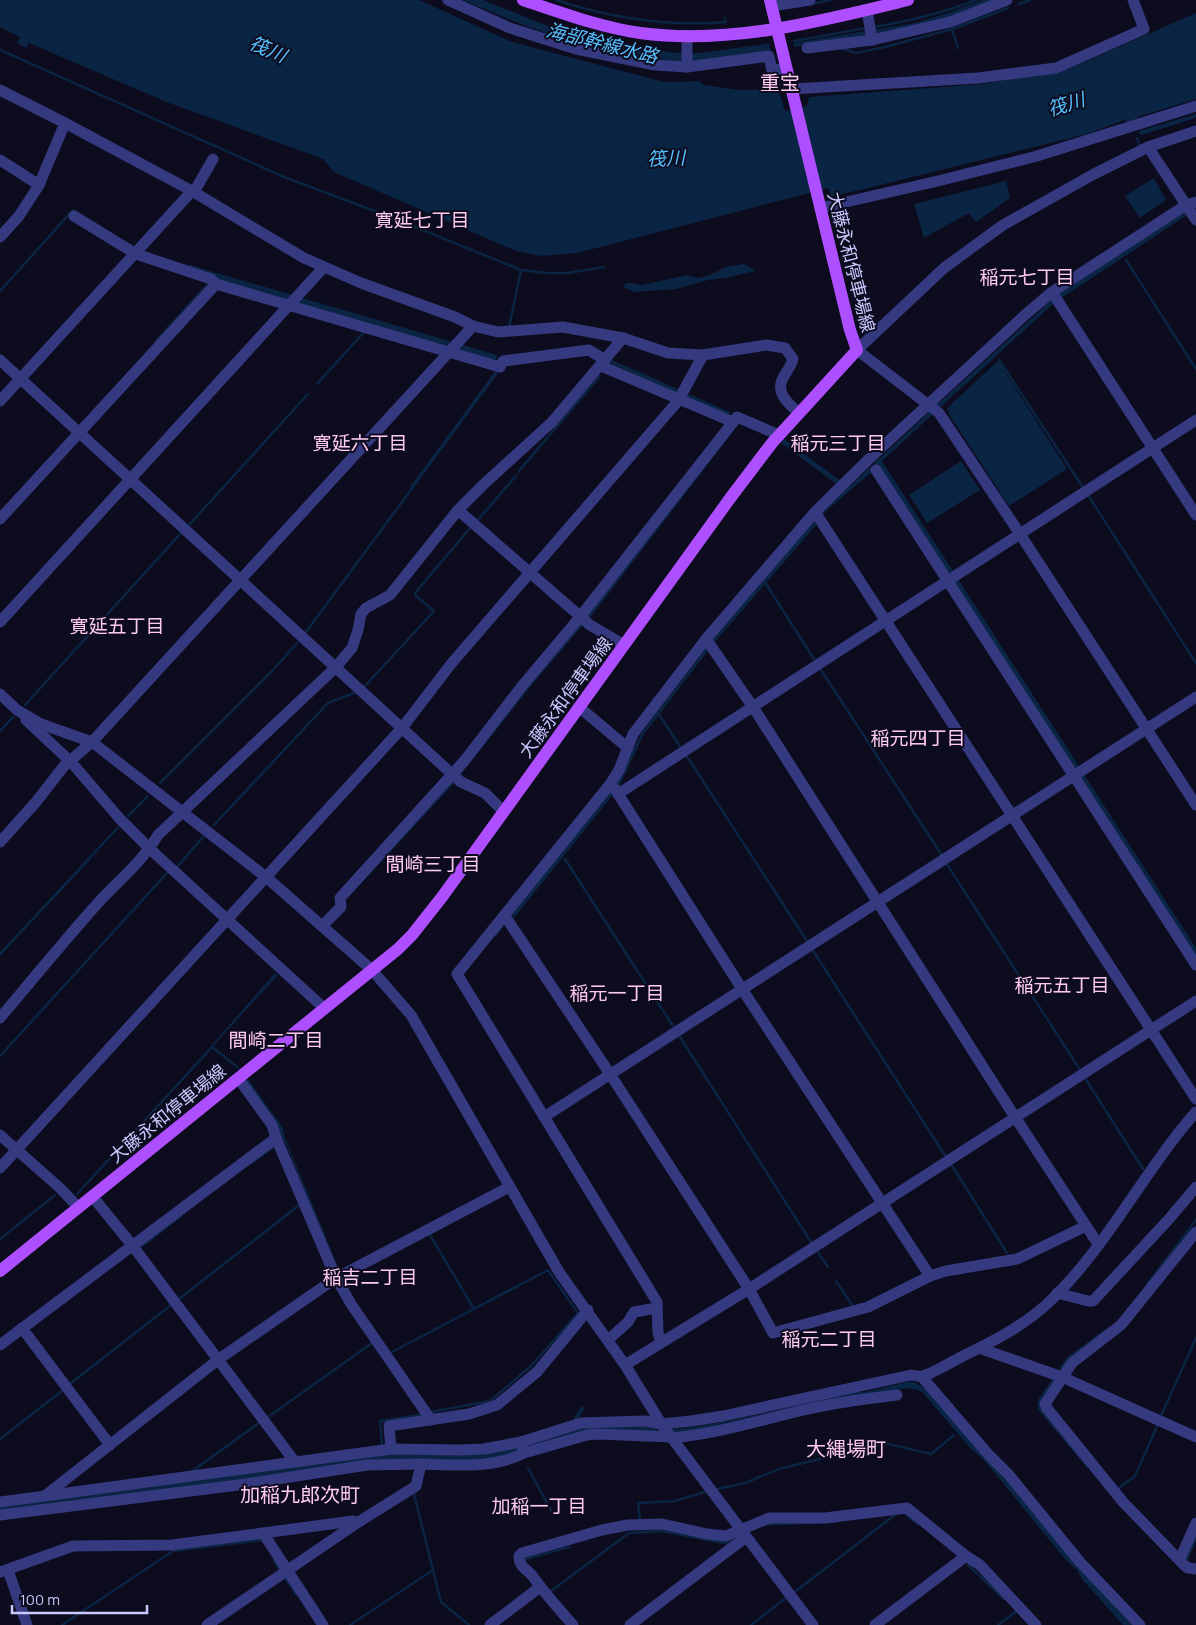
<svg xmlns="http://www.w3.org/2000/svg" width="1196" height="1625" font-family="Manrope,'Noto Sans JP',sans-serif">
	<rect width="100%" height="100%" fill="#0d0b1e"/>
	<g fill="#0a2543">
		<polygon points="0,0 419,0 512,42 664,82 699,81 704,85 739,90 778,89 785,111 807,106 809,97 984,84 1070,68 1196,13 1196,99 1137,117 1137,119 1134,120 1134,122 1129,123 1124,120 1087,134 831,197 829,188 577,253 541,256 516,251 334,172 323,159 164,101 29,43 26,48 17,43 20,37 0,27"/>
		<path d="M463 0H483L556 29 583 37 626 46 678 53H700L766 44H770V46L765 47H770L771 50C744 55 716 61 688 61 672 61 655 59 639 56 577 47 520 25 463 0Z"/>
		<polygon points="982,0 995,0 949,18 877,34 794,47 793,43 915,23 948,13"/>
		<polygon points="1196,114 1196,118 1141,135 1139,131"/>
		<polygon points="1154,178 1166,200 1140,218 1125,196"/>
		<polygon points="1006,181 1010,198 976,222 969,213 924,238 914,204"/>
		<path d="M1196 208V212L1187 215 1054 303 882 461 1196 948V959L873 471 826 511 818 523 714 643 644 734 619 787 514 918 512 915 629 758 642 732 714 638 842 488 781 443 784 439 849 487 927 414C929 408 934 404 940 402L1059 293 1185 210Z"/>
		<polygon points="744,264 756,271 725,278 708,280 676,289 634,292 623,287 626,283 631,283 642,285 687,275 697,278 708,276 726,267"/>
		<polygon points="217,273 497,355 495,362 216,280 214,274"/>
		<polygon points="612,360 730,412 729,416 609,363"/>
		<polygon points="998,361 1067,469 1009,506 948,413 949,412 947,408"/>
		<polygon points="496,370 499,372 412,490 410,487"/>
		<polygon points="737,424 738,425 589,619 586,617"/>
		<polygon points="961,461 980,490 927,523 909,495"/>
		<polygon points="581,622 584,624 535,681 455,782 347,899 344,897"/>
		<polygon points="118,826 120,827 91,858 91,859 0,956 0,952"/>
		<polygon points="275,973 278,975 213,1046 239,1067 238,1069 210,1047"/>
		<polygon points="248,1079 283,1128 284,1135 338,1267 336,1268 285,1142 245,1082"/>
		<polygon points="907,1382 914,1382 925,1388 1133,1625 1123,1625 1082,1579 1077,1570 1065,1559 984,1460 972,1450 923,1393 918,1390 906,1388 882,1393 686,1433 677,1432 642,1433 596,1431 494,1459 242,1481 0,1511 0,1506 378,1455 469,1455 577,1428 574,1417 582,1406 585,1408 577,1419 601,1426 647,1427 658,1430 687,1428 729,1421 855,1392 866,1392"/>
	</g>
	<g fill="none" stroke-linecap="round" stroke-linejoin="round">
		<g stroke="#0a2543" stroke-width="2.5">
			<path d="M556 0C611 18 668 27 726 22L725 18"/>
			<polyline points="812,4 830,0"/>
			<polyline points="1019,4 1030,0"/>
			<path d="M874 27C909 21 943 13 976 0"/>
			<polyline points="952,29 958,48"/>
			<polyline points="794,41 866,28"/>
			<polyline points="840,48 857,53 889,46 952,29 1008,8"/>
			<polyline points="0,50 284,177 393,218 521,270 546,273 568,273 604,267"/>
			<polyline points="1137,138 1139,145"/>
			<polyline points="1126,260 1196,369"/>
			<polyline points="190,266 215,274 216,276"/>
			<polyline points="0,291 73,210 77,212"/>
			<polyline points="509,327 521,270"/>
			<polyline points="155,342 208,284"/>
			<polyline points="999,360 1084,489"/>
			<polyline points="317,384 365,331"/>
			<polyline points="519,471 600,376"/>
			<polyline points="1088,495 1196,663"/>
			<polyline points="476,522 516,476"/>
			<polyline points="189,525 308,394"/>
			<polyline points="766,584 814,659"/>
			<polyline points="306,632 413,487"/>
			<polyline points="821,670 941,854"/>
			<polyline points="365,686 434,611 416,596 415,593 471,527"/>
			<polyline points="25,705 181,533"/>
			<polyline points="658,713 681,748"/>
			<polyline points="0,731 13,717"/>
			<polyline points="686,755 807,941"/>
			<polyline points="160,783 272,671 299,641"/>
			<polyline points="128,816 148,796"/>
			<polyline points="214,825 328,703 354,693"/>
			<polyline points="565,859 673,1026"/>
			<polyline points="946,863 1079,1068"/>
			<polyline points="178,866 203,837"/>
			<polyline points="496,935 504,924"/>
			<polyline points="812,949 946,1157"/>
			<polyline points="680,1037 811,1242"/>
			<polyline points="0,1056 167,873"/>
			<polyline points="1085,1078 1143,1169"/>
			<polyline points="251,1163 275,1146"/>
			<polyline points="951,1164 1007,1253"/>
			<polyline points="77,1194 212,1047"/>
			<polyline points="430,1235 474,1309"/>
			<polyline points="0,1239 55,1195"/>
			<polyline points="142,1246 181,1216"/>
			<polyline points="817,1251 828,1267"/>
			<polyline points="836,1281 852,1305"/>
			<polyline points="1148,1283 1196,1220"/>
			<polyline points="179,1299 298,1206"/>
			<polyline points="392,1352 548,1270 578,1313 531,1366 490,1401 431,1412"/>
			<polyline points="1061,1368 1068,1358 1109,1328"/>
			<polyline points="1053,1380 1039,1401 1039,1409 1088,1467"/>
			<polyline points="71,1383 171,1305"/>
			<polyline points="1161,1416 1196,1338"/>
			<polyline points="268,1417 372,1343"/>
			<polyline points="0,1439 63,1390"/>
			<polyline points="382,1445 380,1421 420,1415"/>
			<polyline points="528,1468 553,1514"/>
			<polyline points="191,1472 259,1423"/>
			<polyline points="1119,1488 1135,1476 1158,1424"/>
			<polyline points="717,1489 745,1483 779,1469 884,1443 931,1454 954,1435"/>
			<polyline points="414,1494 441,1602 469,1625"/>
			<polyline points="902,1513 904,1513 918,1524"/>
			<polyline points="640,1521 638,1503 675,1501 705,1492"/>
			<polyline points="765,1525 771,1524 834,1522"/>
			<polyline points="1187,1559 1196,1538"/>
			<polyline points="274,1561 280,1570"/>
			<polyline points="525,1562 526,1559 569,1547"/>
			<polyline points="968,1565 1004,1599"/>
			<polyline points="284,1576 296,1594"/>
			<polyline points="551,1591 629,1533 661,1531 725,1543 733,1539"/>
			<polyline points="796,1591 896,1514"/>
			<polyline points="62,1625 173,1551 261,1540 262,1541"/>
			<polyline points="350,1625 433,1570"/>
			<polyline points="751,1625 786,1598"/>
			<polyline points="998,1625 1017,1611"/>
		</g>
		<g stroke="#35397f" stroke-width="11">
			<polyline points="448,0 510,28 576,49 655,65 687,67 769,56 772,71 786,68"/>
			<polyline points="772,6 810,0"/>
			<polyline points="867,10 872,40 950,22 1007,0"/>
			<polyline points="807,48 872,40"/>
			<polyline points="687,67 687,35"/>
			<polyline points="792,89 978,78 1056,68 1144,29 1133,0"/>
			<path d="M0 90 65 123 192 191 304 258 361 283 455 317 473 326 498 332 563 327 623 338 668 353 703 355 766 345 785 348 793 359C791 367 785 373 782 380 776 394 790 405 799 413"/>
			<polyline points="1196,131 1148,147 1094,174 1003,225 944,268 857,350 939,413 1020,534 1196,805"/>
			<polyline points="1148,147 1196,220"/>
			<polyline points="0,160 39,185"/>
			<polyline points="194,192 213,159"/>
			<polyline points="820,208 938,181 1037,156 1196,106"/>
			<polyline points="74,216 136,254 211,279 216,284 500,367 503,361 589,350 605,360"/>
			<polyline points="0,237 19,216 39,185 65,123"/>
			<polyline points="1052,292 1196,515"/>
			<polyline points="0,360 453,775 461,782 485,793 504,812"/>
			<polyline points="601,366 733,422"/>
			<polyline points="0,401 192,191"/>
			<polyline points="876,470 1196,965"/>
			<polyline points="458,510 590,625 624,645"/>
			<polyline points="815,512 1196,1099"/>
			<polyline points="0,519 216,284"/>
			<polyline points="0,622 324,267"/>
			<polyline points="706,639 753,707 1015,1117 1098,1244"/>
			<polyline points="0,694 17,710 41,724 92,742 266,877 372,970 411,1015 559,1272 625,1365 662,1425 813,1625"/>
			<polyline points="579,707 628,748"/>
			<polyline points="26,720 71,762 120,819 150,849 325,1009"/>
			<polyline points="615,789 742,989 930,1276"/>
			<polyline points="618,794 1196,420"/>
			<polyline points="0,842 36,802 64,766 92,742 473,326"/>
			<polyline points="505,916 610,1074 749,1289 773,1333 868,1307 930,1276 946,1271 1017,1259 1086,1226"/>
			<polyline points="322,926 341,907 340,898 465,760 522,686 580,617 737,417 779,435"/>
			<path d="M0 1018C32 980 64 941 97 904 118 881 142 862 158 835L335 668 352 648 358 630 361 614 366 608 390 595 458 510 484 484 552 422 623 338"/>
			<polyline points="238,1078 272,1125 276,1138"/>
			<polyline points="544,1117 1196,697"/>
			<polyline points="0,1135 60,1188 78,1207"/>
			<polyline points="0,1168 402,728 451,664 678,401 703,355"/>
			<polyline points="92,1196 132,1245 295,1462"/>
			<polyline points="1196,1232 1121,1325 1072,1363 1045,1404 1046,1407 1123,1502 1184,1565 1188,1568 1196,1569"/>
			<polyline points="1057,1293 1088,1301 1093,1301 1169,1219 1196,1187"/>
			<polyline points="22,1328 110,1445"/>
			<polyline points="608,1340 628,1322 634,1312 657,1308"/>
			<polyline points="661,1342 658,1333 657,1302 457,974 611,783 619,770 633,734 706,639 815,512 869,459 1026,314 1052,292 1186,205 1196,202"/>
			<polyline points="0,1345 276,1138 336,1278 351,1304 431,1420"/>
			<polyline points="979,1348 1062,1377 1196,1437"/>
			<polyline points="625,1365 749,1289 1196,1001"/>
			<polyline points="922,1377 988,1454 1009,1475 1080,1562 1140,1625"/>
			<path d="M672 1438C713 1434 751 1423 791 1413 826 1404 862 1399 897 1395"/>
			<polyline points="391,1449 389,1426 469,1414 497,1405 537,1372 588,1310"/>
			<polyline points="524,1453 587,1435 598,1434 671,1437"/>
			<polyline points="46,1495 219,1359 336,1278 509,1187"/>
			<path d="M0 1502 391 1449 460 1450 484 1449 521 1442 581 1423 645 1421 661 1424 691 1421 723 1416 911 1375C914 1375 919 1377 922 1376 930 1375 955 1360 963 1356 992 1342 1023 1326 1047 1304 1106 1249 1142 1173 1196 1112"/>
			<polyline points="0,1515 246,1484 367,1465 421,1464"/>
			<polyline points="263,1533 353,1521 357,1523"/>
			<polyline points="1180,1559 1196,1523"/>
			<polyline points="8,1570 27,1625"/>
			<polyline points="0,1572 73,1546 172,1545 263,1533 323,1625"/>
			<path d="M207 1625 357 1523 416 1486 421 1464C454 1465 494 1469 524 1453L521 1442"/>
			<polyline points="490,1625 540,1587"/>
			<path d="M573 1625C560 1610 546 1595 534 1578 529 1570 518 1567 519 1556L522 1553 602 1530 628 1525 662 1524 707 1534 726 1536 769 1518H825L907 1508 966 1556 980 1565 1036 1625"/>
			<polyline points="630,1625 746,1537"/>
			<polyline points="875,1625 966,1556"/>
		</g>
		<g stroke="#ad4fff" stroke-width="12">
			<path d="M523 0C562 13 600 27 640 33 730 45 822 21 908 0"/>
			<polyline points="0,1271 398,949 412,935 442,897 731,497 772,443 857,350 850,330 770,0"/>
		</g>
	</g>
	<g text-anchor="middle" dominant-baseline="central" stroke-width="4" stroke-linejoin="round" paint-order="stroke">
		<g font-size="18" fill="#c9c8ff" stroke="#0d0b1e">
			<text transform="translate(852 262) rotate(76)">大藤永和停車場線</text>
			<text transform="translate(565 697) rotate(-54)">大藤永和停車場線</text>
			<text transform="translate(167 1113) rotate(-39)">大藤永和停車場線</text>
		</g>
		<g font-size="19" font-style="italic" fill="#56c1ff" stroke="#0d0b1e">
			<text transform="translate(602 43) rotate(14)">海部幹線水路</text>
			<text transform="translate(268 49) rotate(23)">筏川</text>
			<text transform="translate(1066 104) rotate(-17)">筏川</text>
			<text transform="translate(666 158) rotate(-2)">筏川</text>
		</g>
		<g font-size="19" fill="#ffcaf1" stroke="#0d0b1e">
			<text x="422" y="220">寛延七丁目</text>
			<text x="1027" y="277">稲元七丁目</text>
			<text x="360" y="443">寛延六丁目</text>
			<text x="838" y="443">稲元三丁目</text>
			<text x="117" y="626">寛延五丁目</text>
			<text x="918" y="738">稲元四丁目</text>
			<text x="433" y="864">間崎三丁目</text>
			<text x="1062" y="985">稲元五丁目</text>
			<text x="617" y="993">稲元一丁目</text>
			<text x="276" y="1040">間崎二丁目</text>
			<text x="370" y="1277">稲吉二丁目</text>
			<text x="829" y="1339">稲元二丁目</text>
			<text x="539" y="1506">加稲一丁目</text>
		</g>
		<g font-size="20" fill="#ffcaf1" stroke="#0d0b1e">
			<text x="780" y="82">重宝</text>
			<text x="846" y="1448">大縄場町</text>
			<text x="300" y="1494">加稲九郎次町</text>
		</g>
	</g>
	<path d="M12 1605v8h135v-8" fill="none" stroke="#c9c8ff" stroke-width="2.5"/>
	<text x="20" y="1605" font-size="15" fill="#c9c8ff" stroke="#0d0b1e" stroke-width="4" paint-order="stroke">100 m</text>
</svg>
